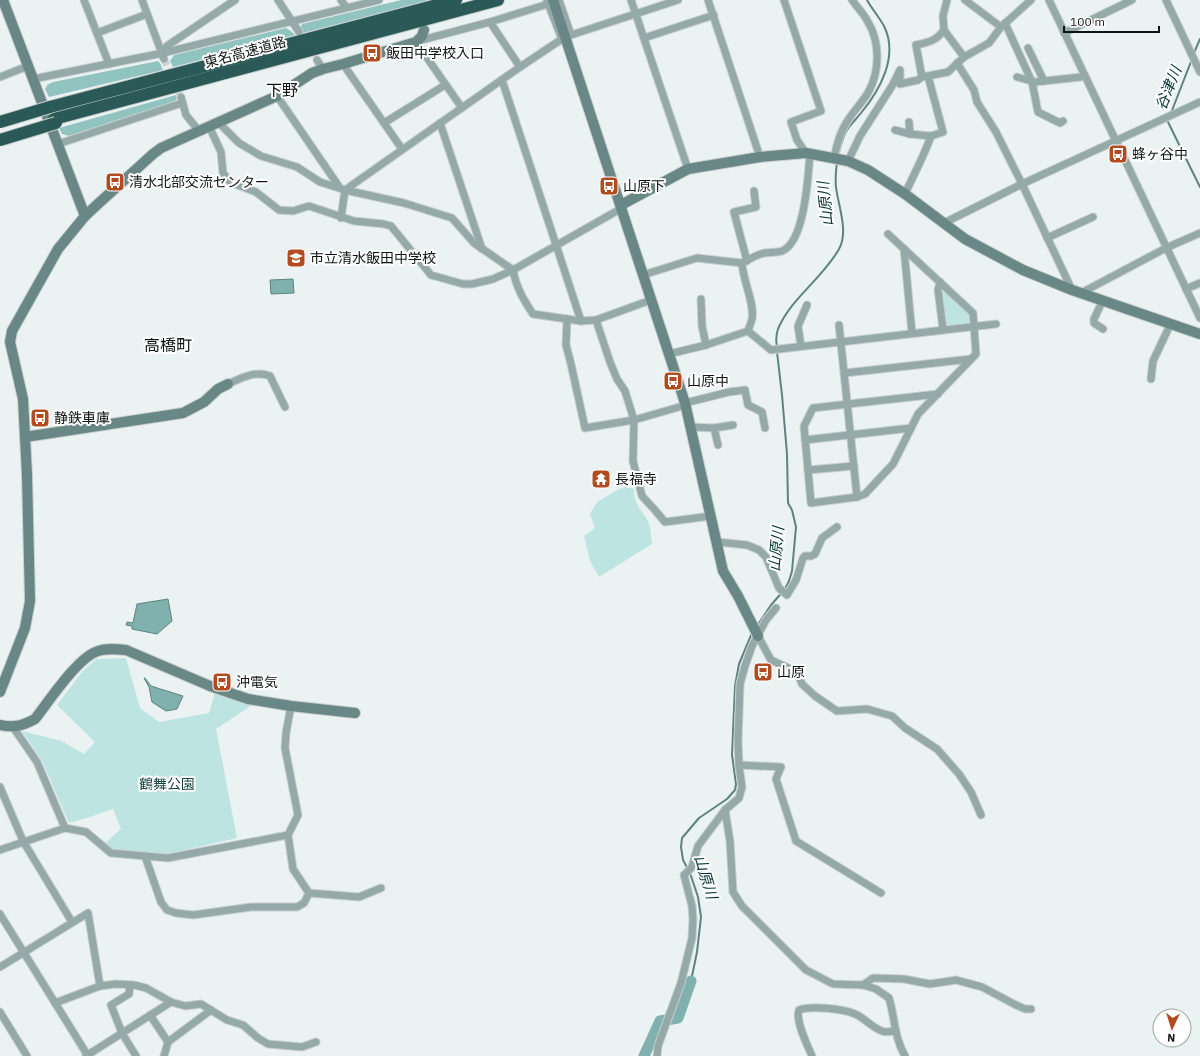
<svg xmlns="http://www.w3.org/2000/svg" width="1200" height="1056" font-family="'IBM Plex Sans','Noto Sans JP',sans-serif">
	<rect width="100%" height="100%" fill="#ebf3f2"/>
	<g fill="#bee4e2">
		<polygon points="944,291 970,314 970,319 968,323 948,325 945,323 942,292"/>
		<path d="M625 487 634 489C634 506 643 510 649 524 651 530 651 537 652 544L599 577 590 561 584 536 595 528 590 514 597 502 617 490Z"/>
		<polygon points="126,658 140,708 159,722 209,713 215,692 252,705 216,729 237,838 168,854 112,849 104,844 121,829 113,809 87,818 69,823 42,761 22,731 62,741 84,754 95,742 57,705 82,672 96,659"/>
	</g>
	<g fill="#91c3c0">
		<polygon points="401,0 426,0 426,1 303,33 300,29 302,24"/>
		<polygon points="286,28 291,31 295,35 173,67 170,61 174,55"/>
		<polygon points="158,61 160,63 163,70 49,97 45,89 47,85 53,82"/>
		<polygon points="176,95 177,99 174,102 69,136 62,134 59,128"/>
	</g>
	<g fill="#80b1ae" stroke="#5e8280">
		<polygon points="293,279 294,293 271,294 270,280"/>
		<polygon points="168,599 172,621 157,634 132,629 132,626 126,625 127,622 133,623 137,604"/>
		<polygon points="144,678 145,678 151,686 183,696 177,709 166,711 152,702 149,687"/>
	</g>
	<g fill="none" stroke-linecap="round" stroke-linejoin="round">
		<g stroke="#5e8280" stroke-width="2">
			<polyline points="1194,53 1200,39"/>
			<polyline points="1171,113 1192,59"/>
			<polyline points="1167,120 1200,187"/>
			<path d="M838 156C840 147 844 134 849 127 853 122 857 118 861 113 880 90 899 56 884 26 879 17 872 9 867 0"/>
			<path d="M777 347C776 342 776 335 778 329 791 298 823 278 839 249 849 232 838 205 836 187 835 178 836 170 837 162"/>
			<polyline points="757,626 771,605 785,589 789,581 792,571 796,527 792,510 788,503 787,454 782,395 777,352"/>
			<polyline points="691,981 697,952 701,917 698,897 690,873 683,860 681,847 682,838 699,818 727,799 735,790 736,784 732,755 735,686 739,664 752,633"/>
		</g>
		<polyline stroke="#80b1ae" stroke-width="11" points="644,1056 660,1021 678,1018 691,981"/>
		<polyline stroke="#cad1d1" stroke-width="7" stroke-dasharray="7 3.5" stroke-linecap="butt" points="164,59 181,97"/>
		<g stroke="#c8cfce" stroke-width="9">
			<g id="street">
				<polyline points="84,0 109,64"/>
				<polyline points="142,0 164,59"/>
				<polyline points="278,0 299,32"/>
				<polyline points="341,0 346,7"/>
				<polyline points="559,0 571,35"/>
				<polyline points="631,0 688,169"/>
				<polyline points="708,0 760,157"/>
				<polyline points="784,0 821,111 791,122 797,140 806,153"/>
				<polyline points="947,0 943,16 944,30 964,57"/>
				<polyline points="965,0 1001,27"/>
				<polyline points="1049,0 1200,318"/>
				<polyline points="1166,0 1200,72"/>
				<polyline points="547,1 562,39"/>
				<polyline points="490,22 520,67"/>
				<polyline points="1005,23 1032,82 1038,112 1060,123 1063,121"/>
				<polyline points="97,33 147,14"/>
				<polyline points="1064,33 1132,0"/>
				<polyline points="644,38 714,15"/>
				<polyline points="418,41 490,22 548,4"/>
				<polyline points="416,42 462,108"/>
				<polyline points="1028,48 1044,81"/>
				<polyline points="163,53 167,46 235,0"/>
				<polyline points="317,60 323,69"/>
				<polyline points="957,63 974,90 977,102 996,132 1022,184 1072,290"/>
				<polyline points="343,64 402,149"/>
				<path d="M926 76 922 77 916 45C929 42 936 41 944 30"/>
				<polyline points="0,77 28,66"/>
				<polyline points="1017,77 1035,82 1081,77 1084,75"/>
				<polyline points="33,79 163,53 379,0"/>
				<polyline points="502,80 581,321"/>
				<polyline points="277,96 340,188"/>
				<polyline points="181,97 186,115 199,131"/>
				<path d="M218 122 239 143 261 156 297 167 320 182 345 190 404 203 452 218 474 243 513 270C516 287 523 299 533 314L581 321 596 320 651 300"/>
				<polyline points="909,122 910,134"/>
				<polyline points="384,123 445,85"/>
				<polyline points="440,123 482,249"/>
				<polyline points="209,126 221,152 223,173 230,182 256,192 279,210 293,211 309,206 354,221 384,224 391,226 431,275 463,284 472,284 493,279 513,270 622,208"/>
				<polyline points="895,130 910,134 931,136"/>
				<polyline points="58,144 182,103"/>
				<path d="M834 159C836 149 838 138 843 129 849 115 862 104 869 91 880 70 880 42 868 22 864 14 857 7 852 0"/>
				<polyline points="848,161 860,136 892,86 900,70 900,84 918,80 922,77"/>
				<path d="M905 194C914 174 924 156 931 136L943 132 928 76 948 72 964 57 989 43 1001 27 1031 0"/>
				<polyline points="341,218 345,190 520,67 565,37 678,0"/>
				<polyline points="944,223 1022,184 1200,102"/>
				<polyline points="888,234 973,313 976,354 918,414 893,464 865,494 857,497 811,503 804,426 813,408 938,394"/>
				<polyline points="1047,238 1093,217"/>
				<polyline points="904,249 912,333"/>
				<polyline points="747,261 734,212 756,207 754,191"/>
				<polyline points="643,275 697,258 742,263"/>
				<polyline points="940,282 938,290 943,329"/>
				<polyline points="1186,289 1200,283"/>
				<polyline points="1081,293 1166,248 1200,233"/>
				<polyline points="701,299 702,326 706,345"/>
				<polyline points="1103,300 1094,319 1094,323 1103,329"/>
				<polyline points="567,319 566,345 571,364 585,428 634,420 686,405"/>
				<polyline points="596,320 610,362 617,379 625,391 634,420 633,461 642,496 654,509 665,522 711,516"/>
				<polyline points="839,325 857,497"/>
				<path d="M748 331C749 328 751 323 752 319 755 304 743 281 742 263 748 260 756 255 764 253 770 252 776 253 782 251 805 242 808 176 810 154"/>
				<polyline points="801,346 798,326 807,305"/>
				<polyline points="669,354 706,345 748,331 771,350 996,324"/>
				<polyline points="845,373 971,359"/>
				<polyline points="1151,379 1153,361 1171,323"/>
				<path d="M228 384C241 378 256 370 270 376L285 407"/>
				<polyline points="685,403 729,392 745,390 748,405 762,412 765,428"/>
				<polyline points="691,427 714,428 718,445"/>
				<polyline points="714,428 733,425"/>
				<polyline points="805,440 911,428"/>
				<polyline points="808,470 854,466"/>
				<polyline points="717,542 747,545 759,550 766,557 779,588 787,595 796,580 803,558 805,556 811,556 815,554 822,538 837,527"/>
				<polyline points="758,636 771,660 797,672 802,684 815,696 837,711 867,709 892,716 905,728 937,749 959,774 971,792 981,815"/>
				<polyline points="13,727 37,762 65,828"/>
				<polyline points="739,765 781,767 776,779 796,841 881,893"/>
				<polyline points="0,787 23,841 72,922"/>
				<path d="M725 810 730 841 733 892 742 906 806 970 833 984 863 985 876 989 889 998C895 1018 894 1037 905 1056"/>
				<polyline points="288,835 293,869 309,893"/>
				<polyline points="0,850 65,828 86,832 111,853 168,858 288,835 298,815 285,748 286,733 291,706"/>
				<polyline points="145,856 161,902 167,910 176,913 193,915 251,907 297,907 304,903 309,893 359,897 381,888"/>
				<polyline points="0,914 88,1056"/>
				<polyline points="0,967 88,913 100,986"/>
				<polyline points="130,985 129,994 111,1005 122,1033 136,1056"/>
				<polyline points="863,985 873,978 904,979 930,984 956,980 982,987 1016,1005 1025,1009 1031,1009"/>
				<polyline points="55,1003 100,986 116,984 134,985 146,988 171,1002 185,1006 201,1004 227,1020 243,1025 258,1038 268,1044 302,1047 316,1042"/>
				<polyline points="0,1012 27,1056"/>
				<polyline points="150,1015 168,1042"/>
				<polyline points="86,1056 171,1002"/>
				<polyline points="164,1056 168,1042 211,1010"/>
				<polyline points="657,1056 658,1046 681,983 692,938 693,919 692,906 684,875 692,867 698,846 725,810 739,798 742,787 739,765 738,741 740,684 745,666 752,646 766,620 776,608"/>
				<path d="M812 1056C807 1044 795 1021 799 1010 810 1005 844 1009 855 1014 865 1018 872 1028 882 1031 885 1033 891 1031 895 1031"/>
			</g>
		</g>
		<g stroke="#c8cfce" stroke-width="12">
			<g id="secondary">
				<polyline points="3,0 85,216"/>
				<polyline points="553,0 685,403 723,571 738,596 758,636"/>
				<polyline points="621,205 688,169 760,157 806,153 848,161 868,170 905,194 965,239 1023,270 1072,290 1200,334"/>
				<polyline points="25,437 183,413 204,402 218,389 228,384"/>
				<polyline points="0,692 25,628 30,601 27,475 23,399 10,342 12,331 58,249 85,216 99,203 153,154 161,148 277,96 312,73 323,69 343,64 416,42 422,36 424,30"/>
				<path d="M0 725C14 728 22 726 35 719 49 701 78 657 98 651 107 648 116 649 126 650L210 686 248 699 291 706 355 713"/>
			</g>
		</g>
		<g stroke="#c8cfce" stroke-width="14">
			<g id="highway">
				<polyline points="50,107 456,0"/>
				<polyline points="54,119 498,0"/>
			</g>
		</g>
		<use href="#street" stroke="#95aaa8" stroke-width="7"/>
		<use href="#secondary" stroke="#688785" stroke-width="10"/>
		<use href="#highway" stroke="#2a5957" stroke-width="12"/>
		<g stroke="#c8cfce" stroke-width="14" stroke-linecap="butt">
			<g id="highway-bridge">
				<polyline points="0,122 50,107"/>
				<polyline points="0,140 56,123"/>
			</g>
		</g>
		<use href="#highway-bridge" stroke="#2a5957" stroke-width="12"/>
	</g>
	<defs>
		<g id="bus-square" transform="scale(1)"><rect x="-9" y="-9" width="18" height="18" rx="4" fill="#b24c20" stroke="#fff"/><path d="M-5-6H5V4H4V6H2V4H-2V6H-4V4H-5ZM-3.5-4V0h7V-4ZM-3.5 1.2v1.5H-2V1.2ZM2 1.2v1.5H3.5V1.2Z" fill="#fff"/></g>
		<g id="school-square" transform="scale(1)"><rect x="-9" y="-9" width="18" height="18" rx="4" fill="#b24c20" stroke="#fff"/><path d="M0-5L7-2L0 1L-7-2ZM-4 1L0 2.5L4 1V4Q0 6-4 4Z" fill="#fff"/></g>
		<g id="temple-square" transform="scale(1)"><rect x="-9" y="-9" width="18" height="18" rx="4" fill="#b24c20" stroke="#fff"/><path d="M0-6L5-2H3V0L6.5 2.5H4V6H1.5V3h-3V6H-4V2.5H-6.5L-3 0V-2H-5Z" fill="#fff"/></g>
	</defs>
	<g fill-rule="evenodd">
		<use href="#bus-square" x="372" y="53"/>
		<use href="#bus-square" x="1118" y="154"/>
		<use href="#bus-square" x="115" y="182"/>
		<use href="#bus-square" x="609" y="186"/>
		<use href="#school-square" x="296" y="258"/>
		<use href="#bus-square" x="673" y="381"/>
		<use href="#bus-square" x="40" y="418"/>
		<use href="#temple-square" x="601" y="479"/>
		<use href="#bus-square" x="763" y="672"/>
		<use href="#bus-square" x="222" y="682"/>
	</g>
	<g text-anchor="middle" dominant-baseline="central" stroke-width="4" stroke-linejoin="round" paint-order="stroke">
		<g font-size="14" fill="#101313" stroke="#fff">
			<text transform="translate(245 52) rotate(-15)">東名高速道路</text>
		</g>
		<g font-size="14" fill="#101313" stroke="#fff" text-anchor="start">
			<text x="386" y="53">飯田中学校入口</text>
			<text x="1132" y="154">蜂ヶ谷中</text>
			<text x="129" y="182">清水北部交流センター</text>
			<text x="623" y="186">山原下</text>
			<text x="310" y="258">市立清水飯田中学校</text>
			<text x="687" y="381">山原中</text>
			<text x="54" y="418">静鉄車庫</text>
			<text x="615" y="479">長福寺</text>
			<text x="777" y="672">山原</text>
			<text x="236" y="682">沖電気</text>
		</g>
		<g font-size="14" fill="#1a4745" stroke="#fff">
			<text x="167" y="784">鶴舞公園</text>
		</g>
		<g font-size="15" font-style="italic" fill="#053635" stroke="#fff">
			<text transform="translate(1168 88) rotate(-68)">谷津川</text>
			<text transform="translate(825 204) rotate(-96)">山原川</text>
			<text transform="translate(776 549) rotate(-85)">山原川</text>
			<text transform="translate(706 877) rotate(73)">山原川</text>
		</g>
		<g font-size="16" fill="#101313" stroke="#fff">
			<text x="282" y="90">下野</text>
			<text x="168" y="345">高橋町</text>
		</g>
	</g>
	<g transform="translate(1172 1028) rotate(184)"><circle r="19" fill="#ffffff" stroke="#9fa1a1"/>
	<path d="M0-3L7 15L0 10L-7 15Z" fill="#b24c20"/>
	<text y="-6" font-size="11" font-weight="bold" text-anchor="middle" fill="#101313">N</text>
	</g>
	<path d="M1064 26v6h95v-6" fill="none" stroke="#101313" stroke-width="2"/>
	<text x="1070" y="26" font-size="12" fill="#101313" stroke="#ffffff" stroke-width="3" paint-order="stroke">100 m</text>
</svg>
